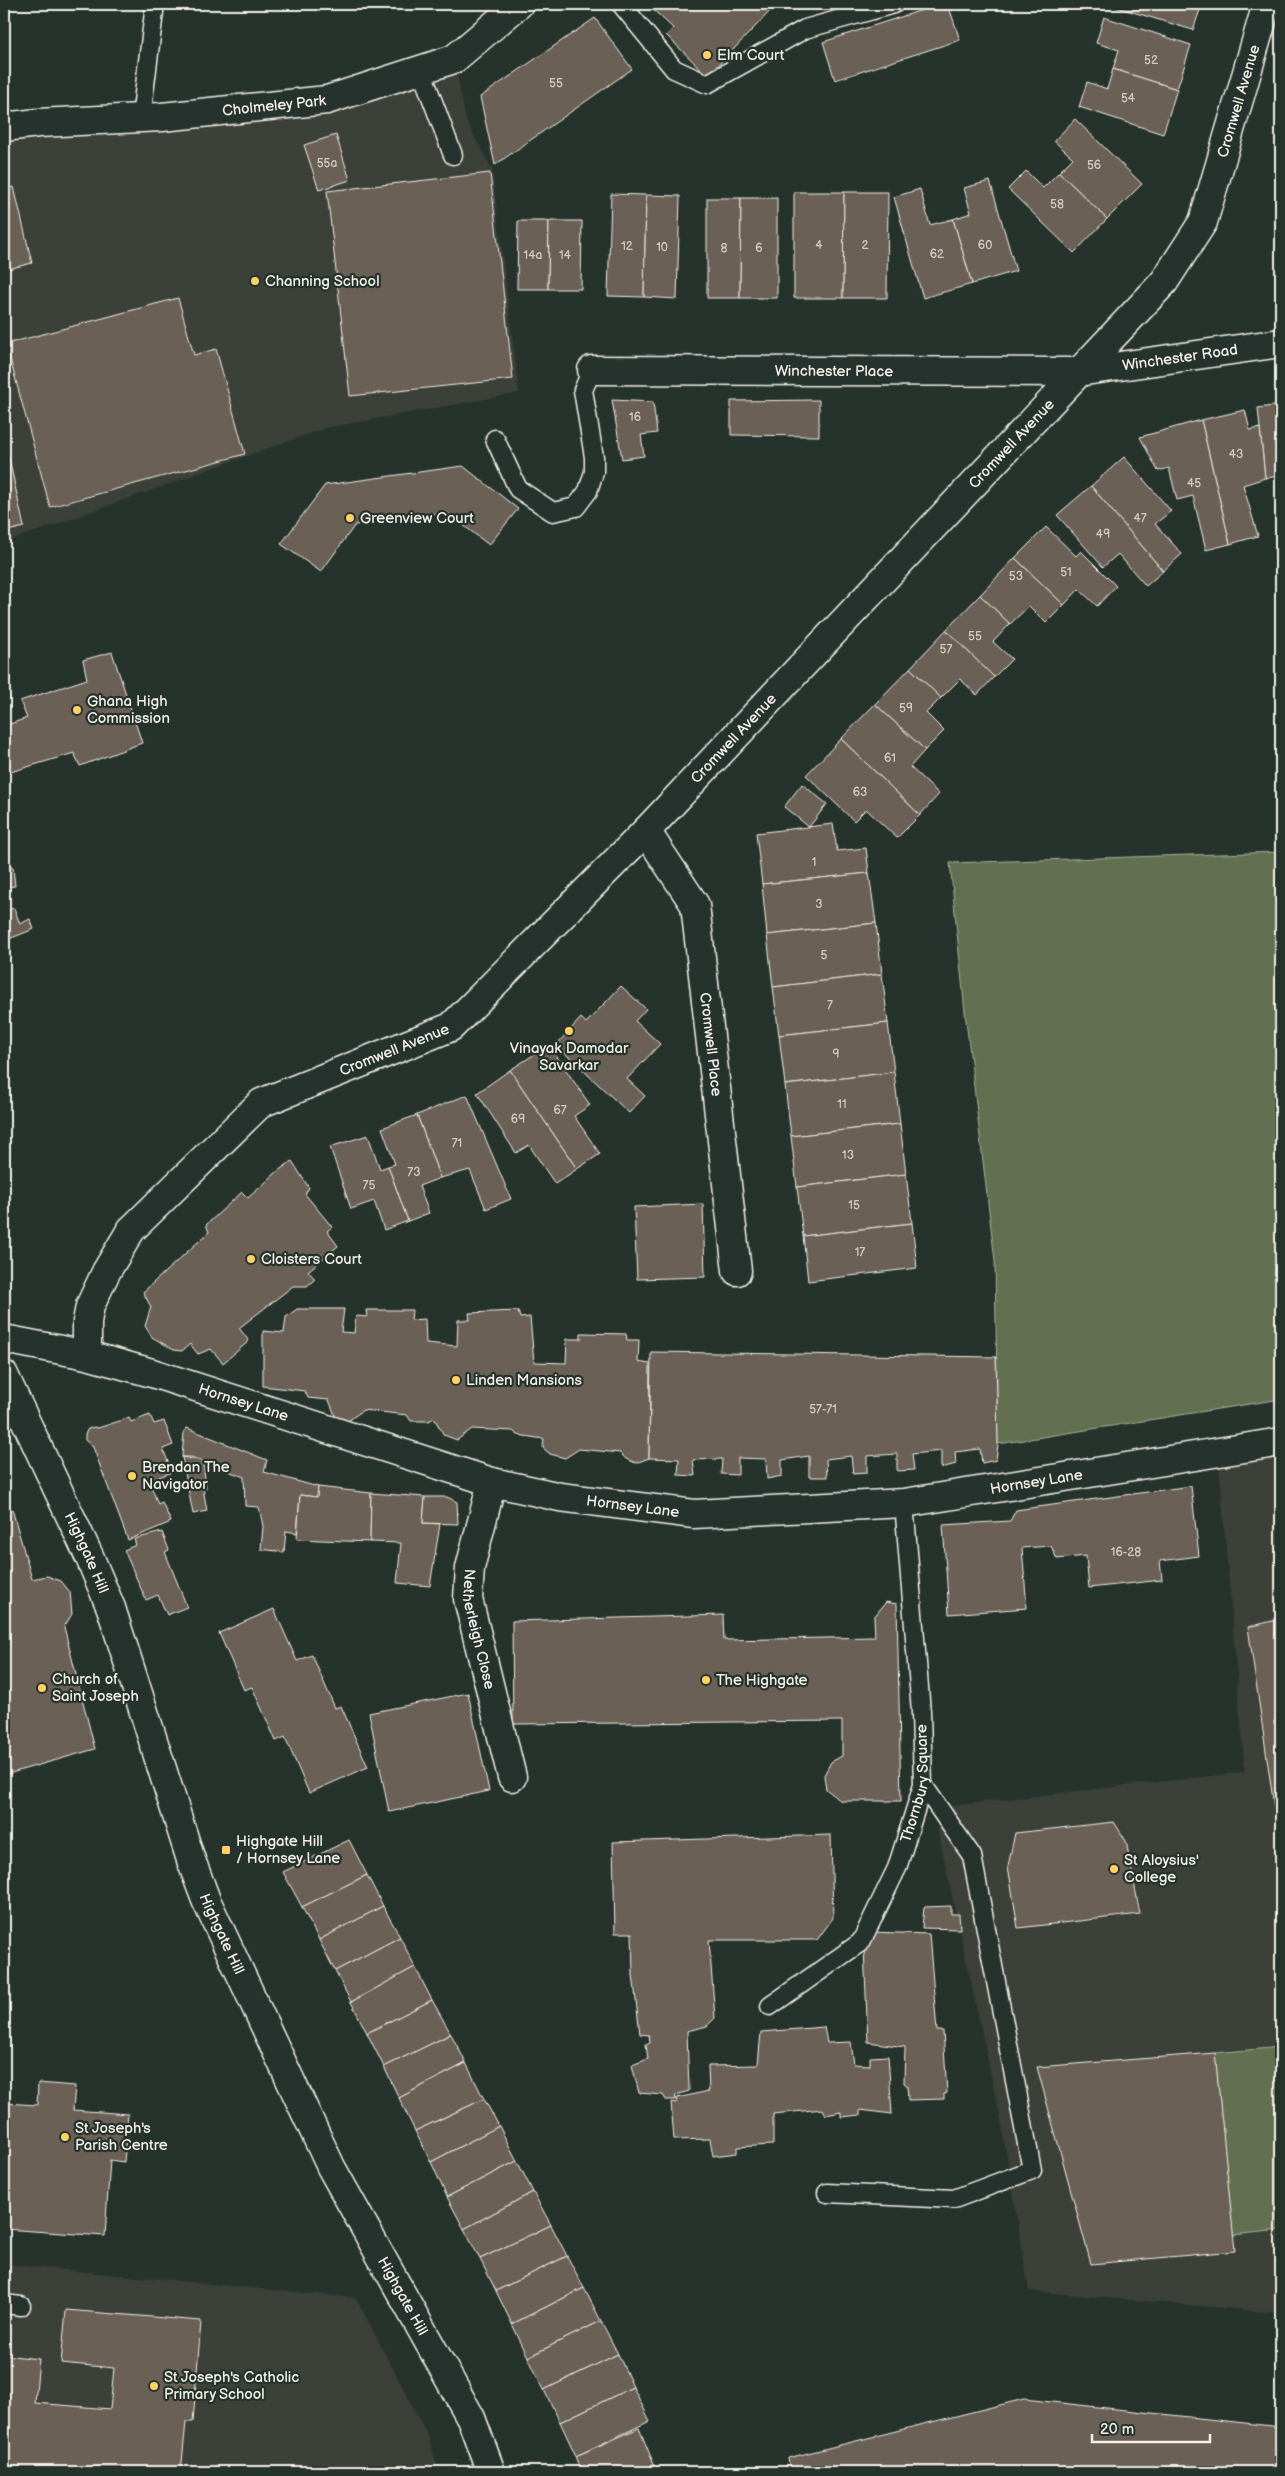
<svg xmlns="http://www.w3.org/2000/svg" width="1285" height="2476" font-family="'Balsamiq Sans',sans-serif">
	<rect width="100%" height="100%" fill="#26332d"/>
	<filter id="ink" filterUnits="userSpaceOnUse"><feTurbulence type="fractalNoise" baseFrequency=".02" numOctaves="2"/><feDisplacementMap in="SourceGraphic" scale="10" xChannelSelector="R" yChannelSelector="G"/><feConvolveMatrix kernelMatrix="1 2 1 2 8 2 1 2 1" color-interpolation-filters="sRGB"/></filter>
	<g filter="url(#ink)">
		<g fill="#3b4039">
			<polygon points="454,59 466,121 492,169 519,393 325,428 4,543 4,127 327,100"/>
			<polygon points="1281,1442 1281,2313 1029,2291 1002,2125 933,1808 1245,1772 1218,1453"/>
			<polygon points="4,2264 356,2298 428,2436 439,2472 4,2472"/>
		</g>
		<g fill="#627051" stroke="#abb09c">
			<polygon points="1281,852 1281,1399 998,1444 995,1261 965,1012 950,863"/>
			<polygon points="1281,2047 1281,2230 1233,2235 1215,2053"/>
		</g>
		<g fill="#6b6056" stroke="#f4f1e8">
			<polygon points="650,4 771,4 774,7 708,76 666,35 673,28 648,5"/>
			<polygon points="941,4 948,4 960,40 835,80 823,42"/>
			<polygon points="1106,4 1202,4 1193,30"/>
			<polygon points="1104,17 1191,45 1177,89 1113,69 1119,50 1096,43"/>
			<polygon points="595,18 632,69 495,165 480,97"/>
			<polygon points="1113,69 1177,89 1163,134 1079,107 1087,82 1107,89"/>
			<polygon points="1075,119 1142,184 1107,219 1059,172 1073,158 1054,141"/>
			<polygon points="336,135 350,180 319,190 304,145"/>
			<polygon points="1026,171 1043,188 1059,172 1107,219 1074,253 1008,189"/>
			<polygon points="490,173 513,379 350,396 327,191"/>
			<polygon points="990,181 1016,271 972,284 953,219 971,213 964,188"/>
			<polygon points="14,187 32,263 4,270 4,189"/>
			<polygon points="920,189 930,225 953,219 972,284 923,298 894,197"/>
			<polygon points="794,192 844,192 843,298 794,298"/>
			<polygon points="844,192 888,192 887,298 843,298"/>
			<polygon points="611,194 646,195 644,297 608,296"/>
			<polygon points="646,195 680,196 677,299 644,297"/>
			<polygon points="707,198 741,198 740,298 707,298"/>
			<polygon points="741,198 777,198 777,298 740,298"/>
			<polygon points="518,221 549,221 548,289 517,289"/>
			<polygon points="549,221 582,221 581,289 548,289"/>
			<polygon points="178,298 194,355 216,349 245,454 50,507 6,344"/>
			<polygon points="612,400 653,402 657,433 641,435 644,456 622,459"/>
			<polygon points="819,400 819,436 731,435 731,401"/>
			<polygon points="1281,405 1281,476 1265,478 1258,408"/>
			<polygon points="1245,410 1250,430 1260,428 1265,478 1243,485 1258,536 1230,544 1201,420"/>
			<polygon points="1201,420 1230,544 1206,550 1193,496 1177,500 1169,468 1158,471 1140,437"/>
			<polygon points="7,449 24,527 4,532 4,450"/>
			<polygon points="1124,457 1171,511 1155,524 1182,554 1163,571 1091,486"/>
			<polygon points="463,466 518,509 489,545 446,512 355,525 321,572 281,544 325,485"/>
			<polygon points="1091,486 1163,571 1146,586 1118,554 1103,567 1057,515"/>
			<polygon points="1046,527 1076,556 1081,551 1116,586 1097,606 1079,589 1064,605 1015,558"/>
			<polygon points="1015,558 1064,605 1046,623 1029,606 1010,624 980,595"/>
			<polygon points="980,595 1010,624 993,642 1012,659 994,677 946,630"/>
			<polygon points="946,630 994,677 977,695 960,679 941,698 910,668"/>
			<polygon points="112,652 142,743 80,766 74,753 4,774 4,726 27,718 20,701 87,679 83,660"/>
			<polygon points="910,668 941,698 926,713 944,731 925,750 875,704"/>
			<polygon points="875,704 925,750 910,767 939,794 920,815 841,739"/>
			<polygon points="841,739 920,815 897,838 866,809 854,821 806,775"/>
			<polygon points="802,784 827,804 809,827 784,807"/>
			<polygon points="833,824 837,851 866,848 869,873 762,884 756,833"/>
			<polygon points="4,867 13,867 15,886 4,887"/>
			<polygon points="869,873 876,923 767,935 762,884"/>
			<polygon points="14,908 20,924 30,919 34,929 4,941 4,911"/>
			<polygon points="876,923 882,974 773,987 767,935"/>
			<polygon points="882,974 888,1023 779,1035 773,987"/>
			<polygon points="621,986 646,1009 635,1021 660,1044 627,1079 645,1096 629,1113 556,1045 581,1018 586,1023"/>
			<polygon points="888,1023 894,1072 785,1085 779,1035"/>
			<polygon points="549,1045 590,1105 574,1116 600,1154 577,1169 510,1070"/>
			<polygon points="510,1070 577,1169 555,1184 529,1145 516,1153 477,1093"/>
			<polygon points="894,1072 900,1124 791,1136 785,1085"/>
			<polygon points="467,1095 511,1199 486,1209 470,1170 440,1178 417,1115"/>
			<polygon points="417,1115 440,1178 419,1186 429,1213 408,1221 388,1166 395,1164 382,1128"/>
			<polygon points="900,1124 906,1174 797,1187 791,1136"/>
			<polygon points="368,1135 380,1169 388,1166 408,1221 384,1230 374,1201 351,1209 330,1147"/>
			<polygon points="292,1161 309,1188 305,1194 332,1227 327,1231 338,1246 308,1271 315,1279 307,1286 293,1286 239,1328 249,1341 223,1363 211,1349 198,1354 190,1344 182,1351 174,1350 152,1337 145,1326 151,1307 143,1292 209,1232 206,1225 242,1192 248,1198 278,1171"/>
			<polygon points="906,1174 912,1223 803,1236 797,1187"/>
			<polygon points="703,1204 705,1277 637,1279 634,1207"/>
			<polygon points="912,1223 917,1268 808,1281 803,1236"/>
			<polygon points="297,1309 344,1309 341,1332 354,1333 356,1316 367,1317 366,1310 412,1310 411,1320 425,1319 426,1343 457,1346 458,1320 470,1320 469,1313 518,1311 520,1318 530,1317 534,1362 566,1363 567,1339 581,1339 581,1333 626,1334 627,1340 639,1340 638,1362 650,1364 649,1458 636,1463 626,1459 620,1453 579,1449 565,1458 550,1454 543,1448 544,1439 518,1435 513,1431 472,1429 457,1440 444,1435 434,1418 429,1421 411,1421 407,1415 363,1410 348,1421 336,1418 329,1400 308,1398 305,1391 263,1386 263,1331 284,1333 286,1317"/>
			<polygon points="651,1352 996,1357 998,1444 996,1460 982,1463 980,1449 955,1452 956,1464 941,1468 941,1451 912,1454 914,1470 897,1471 897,1454 867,1456 867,1473 853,1474 851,1456 826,1459 827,1477 809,1477 809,1456 782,1460 782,1476 767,1479 766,1459 738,1458 738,1475 721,1474 722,1459 693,1460 695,1476 678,1475 679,1459 649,1458"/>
			<polygon points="150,1415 154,1424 164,1421 173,1445 163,1449 172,1472 149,1481 158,1504 162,1502 171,1522 128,1540 93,1447 85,1440 85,1434 88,1429 94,1427 98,1428 129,1418 131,1422"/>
			<polygon points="187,1428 267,1460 264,1472 318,1487 317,1497 300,1495 297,1533 286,1531 284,1552 261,1549 263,1526 259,1507 245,1506 244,1477 191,1457 182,1457 184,1432"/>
			<polygon points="182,1457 203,1461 206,1488 203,1488 207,1511 193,1514"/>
			<polygon points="1191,1486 1199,1556 1160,1561 1162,1580 1089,1588 1086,1556 1057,1559 1051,1546 1022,1548 1027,1608 949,1614 943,1525 1010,1521 1016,1510"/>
			<polygon points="318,1487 371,1493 370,1542 297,1539 300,1495 317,1497"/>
			<polygon points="371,1493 425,1497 423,1523 440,1524 430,1586 397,1583 401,1543 370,1542"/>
			<polygon points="425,1497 447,1497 457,1502 458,1524 423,1523"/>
			<polygon points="12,1509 32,1579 47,1576 61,1581 70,1592 72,1614 64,1627 95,1749 4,1775 4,1511"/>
			<polygon points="162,1532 169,1550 165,1552 187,1607 167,1615 158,1595 146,1600 124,1550 136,1545 134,1539"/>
			<polygon points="886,1602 897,1604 901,1801 841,1801 826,1789 824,1775 831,1762 842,1756 842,1721 513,1724 512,1621 723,1615 724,1640 875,1637 874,1617"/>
			<polygon points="274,1609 297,1661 312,1655 335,1708 341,1706 368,1767 309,1793 285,1737 276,1741 252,1687 244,1690 219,1633"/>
			<polygon points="1281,1619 1281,1855 1248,1627"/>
			<polygon points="468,1693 489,1791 389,1812 369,1713"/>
			<polygon points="1114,1822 1126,1841 1140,1914 1018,1928 1008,1866 1015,1833"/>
			<polygon points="831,1835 833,1918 817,1940 709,1940 715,2018 707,2026 687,2031 689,2091 676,2095 675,2100 666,2100 663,2095 639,2093 632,2065 648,2059 646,2044 650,2043 649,2035 640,2034 633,1975 632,1933 615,1933 613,1842"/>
			<polygon points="349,1840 367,1875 302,1907 283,1872"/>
			<polygon points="367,1875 383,1906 319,1940 302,1907"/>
			<polygon points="383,1906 400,1937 335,1971 319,1940"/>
			<polygon points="951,1906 951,1914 959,1914 960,1929 922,1928 924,1907"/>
			<polygon points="869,1932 929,1934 937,2031 943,2031 947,2093 944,2094 944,2099 908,2100 907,2085 904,2083 905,2047 868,2042 864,1948"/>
			<polygon points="400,1937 415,1967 351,2002 335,1971"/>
			<polygon points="415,1967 432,2000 367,2033 351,2002"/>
			<polygon points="432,2000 451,2034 384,2067 367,2033"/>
			<polygon points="824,2027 827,2043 851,2042 854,2064 870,2065 870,2057 888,2056 892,2114 860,2110 860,2115 841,2117 841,2112 826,2115 823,2109 773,2114 773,2145 737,2147 737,2153 713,2156 710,2139 674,2140 671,2102 676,2103 677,2098 709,2091 708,2066 758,2065 761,2032"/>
			<polygon points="451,2034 466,2063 399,2098 384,2067"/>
			<polygon points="1215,2053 1235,2251 1091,2264 1037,2067"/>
			<polygon points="466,2063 484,2099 415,2131 399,2098"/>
			<polygon points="38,2083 75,2086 73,2110 128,2114 124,2162 110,2160 105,2236 4,2229 4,2103 37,2105"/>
			<polygon points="484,2099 499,2126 431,2162 415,2131"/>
			<polygon points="499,2126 517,2161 447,2197 431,2162"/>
			<polygon points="517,2161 533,2192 464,2229 447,2197"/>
			<polygon points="533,2192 551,2225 480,2259 464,2229"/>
			<polygon points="551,2225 567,2256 496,2291 480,2259"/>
			<polygon points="567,2256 584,2288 512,2324 496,2291"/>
			<polygon points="584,2288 601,2321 528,2357 512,2324"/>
			<polygon points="66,2310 201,2321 193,2422 186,2422 181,2472 4,2472 4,2355 39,2359 35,2403 110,2409 114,2368 61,2363"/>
			<polygon points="601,2321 618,2354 544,2390 528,2357"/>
			<polygon points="618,2354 633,2387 560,2422 544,2390"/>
			<polygon points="633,2387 650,2421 576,2456 560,2422"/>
			<polygon points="1024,2399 1281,2427 1281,2472 790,2472 788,2458"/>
			<polygon points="639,2428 657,2472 582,2472 576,2456"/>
		</g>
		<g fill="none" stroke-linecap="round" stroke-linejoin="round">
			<g stroke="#f4f1e8" stroke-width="21">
				<g id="service">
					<polyline points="621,4 674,69 707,84 805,29 894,4"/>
					<polyline points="421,70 453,155"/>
					<polyline points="141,118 155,4"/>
					<polyline points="495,439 518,489 553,512 576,507 588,491 594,472 594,457 583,390 592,370"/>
					<path id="s1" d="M770 2006 861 1942 897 1868 923 1785 921 1712 904 1503"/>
					<polyline points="827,2193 954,2199 1032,2170 972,1856 923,1785"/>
					<polyline points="4,2304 21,2306"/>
				</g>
			</g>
			<g stroke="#f4f1e8" stroke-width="31">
				<g id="minor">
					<path id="s2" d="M4 127 38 123 162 117 327 100 454 59 519 4"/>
					<path id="s3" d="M592 370 1078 372 1281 343"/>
					<path id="s4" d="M646 831 695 905 737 1271"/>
					<path id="s5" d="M87 1355V1322L90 1306 106 1272 131 1230 261 1103 451 1027 646 831 1164 282 1203 222 1267 4"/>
					<path id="s6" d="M492 1482 470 1568 468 1599 512 1777"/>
				</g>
			</g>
			<g stroke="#f4f1e8" stroke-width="31">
				<g id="secondary">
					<path id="s7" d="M4 1339 87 1355 152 1373 492 1482 560 1497 694 1514 904 1503 1281 1442"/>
					<path id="s8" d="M4 1375 90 1558 111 1608 191 1860 206 1900 331 2167 471 2418 491 2472"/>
				</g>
			</g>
			<use href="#service" stroke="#26332d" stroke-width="18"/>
			<use href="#minor" stroke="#26332d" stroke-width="28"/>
			<use href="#secondary" stroke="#26332d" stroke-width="28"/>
		</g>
	</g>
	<g fill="#ffd166" stroke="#26332d" stroke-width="2">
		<circle cx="707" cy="55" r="5"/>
		<circle cx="255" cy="281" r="5"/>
		<circle cx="350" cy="518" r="5"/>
		<circle cx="77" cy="710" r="5"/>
		<circle cx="569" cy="1031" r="5"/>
		<circle cx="251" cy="1259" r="5"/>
		<circle cx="456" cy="1380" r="5"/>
		<circle cx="132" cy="1476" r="5"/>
		<circle cx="706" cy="1680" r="5"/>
		<circle cx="42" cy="1688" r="5"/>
		<rect x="221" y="1845" width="10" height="10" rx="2.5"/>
		<circle cx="1114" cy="1869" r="5"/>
		<circle cx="65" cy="2137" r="5"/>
		<circle cx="154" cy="2386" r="5"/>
	</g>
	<g text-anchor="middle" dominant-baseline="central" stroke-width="4.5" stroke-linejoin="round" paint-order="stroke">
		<g font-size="12" fill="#d2cdc4">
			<text x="1151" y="60">52</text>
			<text x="556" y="83">55</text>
			<text x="1128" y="98">54</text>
			<text x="327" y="163">55a</text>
			<text x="1094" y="165">56</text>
			<text x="1057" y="204">58</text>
			<text x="819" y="245">4</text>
			<text x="865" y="245">2</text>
			<text x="985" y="245">60</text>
			<text x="627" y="246">12</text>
			<text x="662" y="247">10</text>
			<text x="724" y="248">8</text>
			<text x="759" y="248">6</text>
			<text x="937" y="254">62</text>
			<text x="533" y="255">14a</text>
			<text x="565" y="255">14</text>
			<text x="635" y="417">16</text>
			<text x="1236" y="454">43</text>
			<text x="1194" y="483">45</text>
			<text x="1140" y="518">47</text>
			<text x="1103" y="534">49</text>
			<text x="1066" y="572">51</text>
			<text x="1016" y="576">53</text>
			<text x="975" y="636">55</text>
			<text x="946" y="649">57</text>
			<text x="906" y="708">59</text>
			<text x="890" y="758">61</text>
			<text x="860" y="792">63</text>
			<text x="814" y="862">1</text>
			<text x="819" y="904">3</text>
			<text x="824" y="955">5</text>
			<text x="830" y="1005">7</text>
			<text x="836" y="1054">9</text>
			<text x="842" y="1104">11</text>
			<text x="560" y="1110">67</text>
			<text x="518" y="1119">69</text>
			<text x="457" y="1143">71</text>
			<text x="848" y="1155">13</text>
			<text x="414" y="1172">73</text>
			<text x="369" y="1185">75</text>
			<text x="854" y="1205">15</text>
			<text x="860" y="1252">17</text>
			<text x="823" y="1409">57-71</text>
			<text x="1126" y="1552">16-28</text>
		</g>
		<g font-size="15" fill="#f4f1e8" stroke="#26332d" text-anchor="start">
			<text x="717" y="55">Elm Court</text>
			<text x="265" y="281">Channing School</text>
			<text x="360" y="518">Greenview Court</text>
			<text x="87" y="701">Ghana High<tspan x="87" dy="17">Commission</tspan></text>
			<text x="569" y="1048" text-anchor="middle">Vinayak Damodar<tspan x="569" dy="17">Savarkar</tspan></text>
			<text x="261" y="1259">Cloisters Court</text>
			<text x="466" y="1380">Linden Mansions</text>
			<text x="142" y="1467">Brendan The<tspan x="142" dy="17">Navigator</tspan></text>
			<text x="52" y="1679">Church of<tspan x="52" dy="17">Saint Joseph</tspan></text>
			<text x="716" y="1680">The Highgate</text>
			<text x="236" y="1841">Highgate Hill<tspan x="236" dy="17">/ Hornsey Lane</tspan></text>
			<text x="1124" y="1860">St Aloysius'<tspan x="1124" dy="17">College</tspan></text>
			<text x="75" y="2128">St Joseph's<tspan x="75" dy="17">Parish Centre</tspan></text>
			<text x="164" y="2377">St Joseph's Catholic<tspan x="164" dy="17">Primary School</tspan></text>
		</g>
		<g font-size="15" fill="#f4f1e8" stroke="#26332d">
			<text stroke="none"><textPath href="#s5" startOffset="1751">Cromwell Avenue</textPath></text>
			<text stroke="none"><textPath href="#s2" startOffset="271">Cholmeley Park</textPath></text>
			<text stroke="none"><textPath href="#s3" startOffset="589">Winchester Road</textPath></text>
			<text stroke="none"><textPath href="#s3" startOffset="242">Winchester Place</textPath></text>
			<text stroke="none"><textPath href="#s5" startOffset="1331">Cromwell Avenue</textPath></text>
			<text stroke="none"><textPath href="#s5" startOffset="926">Cromwell Avenue</textPath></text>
			<text stroke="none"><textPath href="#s4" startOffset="229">Cromwell Place</textPath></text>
			<text stroke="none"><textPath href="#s5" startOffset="461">Cromwell Avenue</textPath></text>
			<text stroke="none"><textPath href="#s7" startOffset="248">Hornsey Lane</textPath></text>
			<text stroke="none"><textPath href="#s7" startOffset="1058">Hornsey Lane</textPath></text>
			<text stroke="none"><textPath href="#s7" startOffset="652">Hornsey Lane</textPath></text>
			<text stroke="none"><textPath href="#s8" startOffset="196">Highgate Hill</textPath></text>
			<text stroke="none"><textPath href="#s6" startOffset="151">Netherleigh Close</textPath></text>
			<text stroke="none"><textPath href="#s1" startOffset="281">Thornbury Square</textPath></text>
			<text stroke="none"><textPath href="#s8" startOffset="601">Highgate Hill</textPath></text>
			<text stroke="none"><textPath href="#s8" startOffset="1006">Highgate Hill</textPath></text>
		</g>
	</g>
	<rect width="1285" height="2476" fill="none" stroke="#26332d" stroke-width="20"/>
	<rect x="10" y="10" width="1265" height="2456" fill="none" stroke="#f4f1e8" stroke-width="2" filter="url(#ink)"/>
	<path d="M1092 2434v8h118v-8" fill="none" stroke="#f4f1e8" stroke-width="2.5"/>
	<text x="1100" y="2434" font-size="15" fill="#f4f1e8" stroke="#26332d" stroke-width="4" paint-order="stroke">20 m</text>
</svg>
